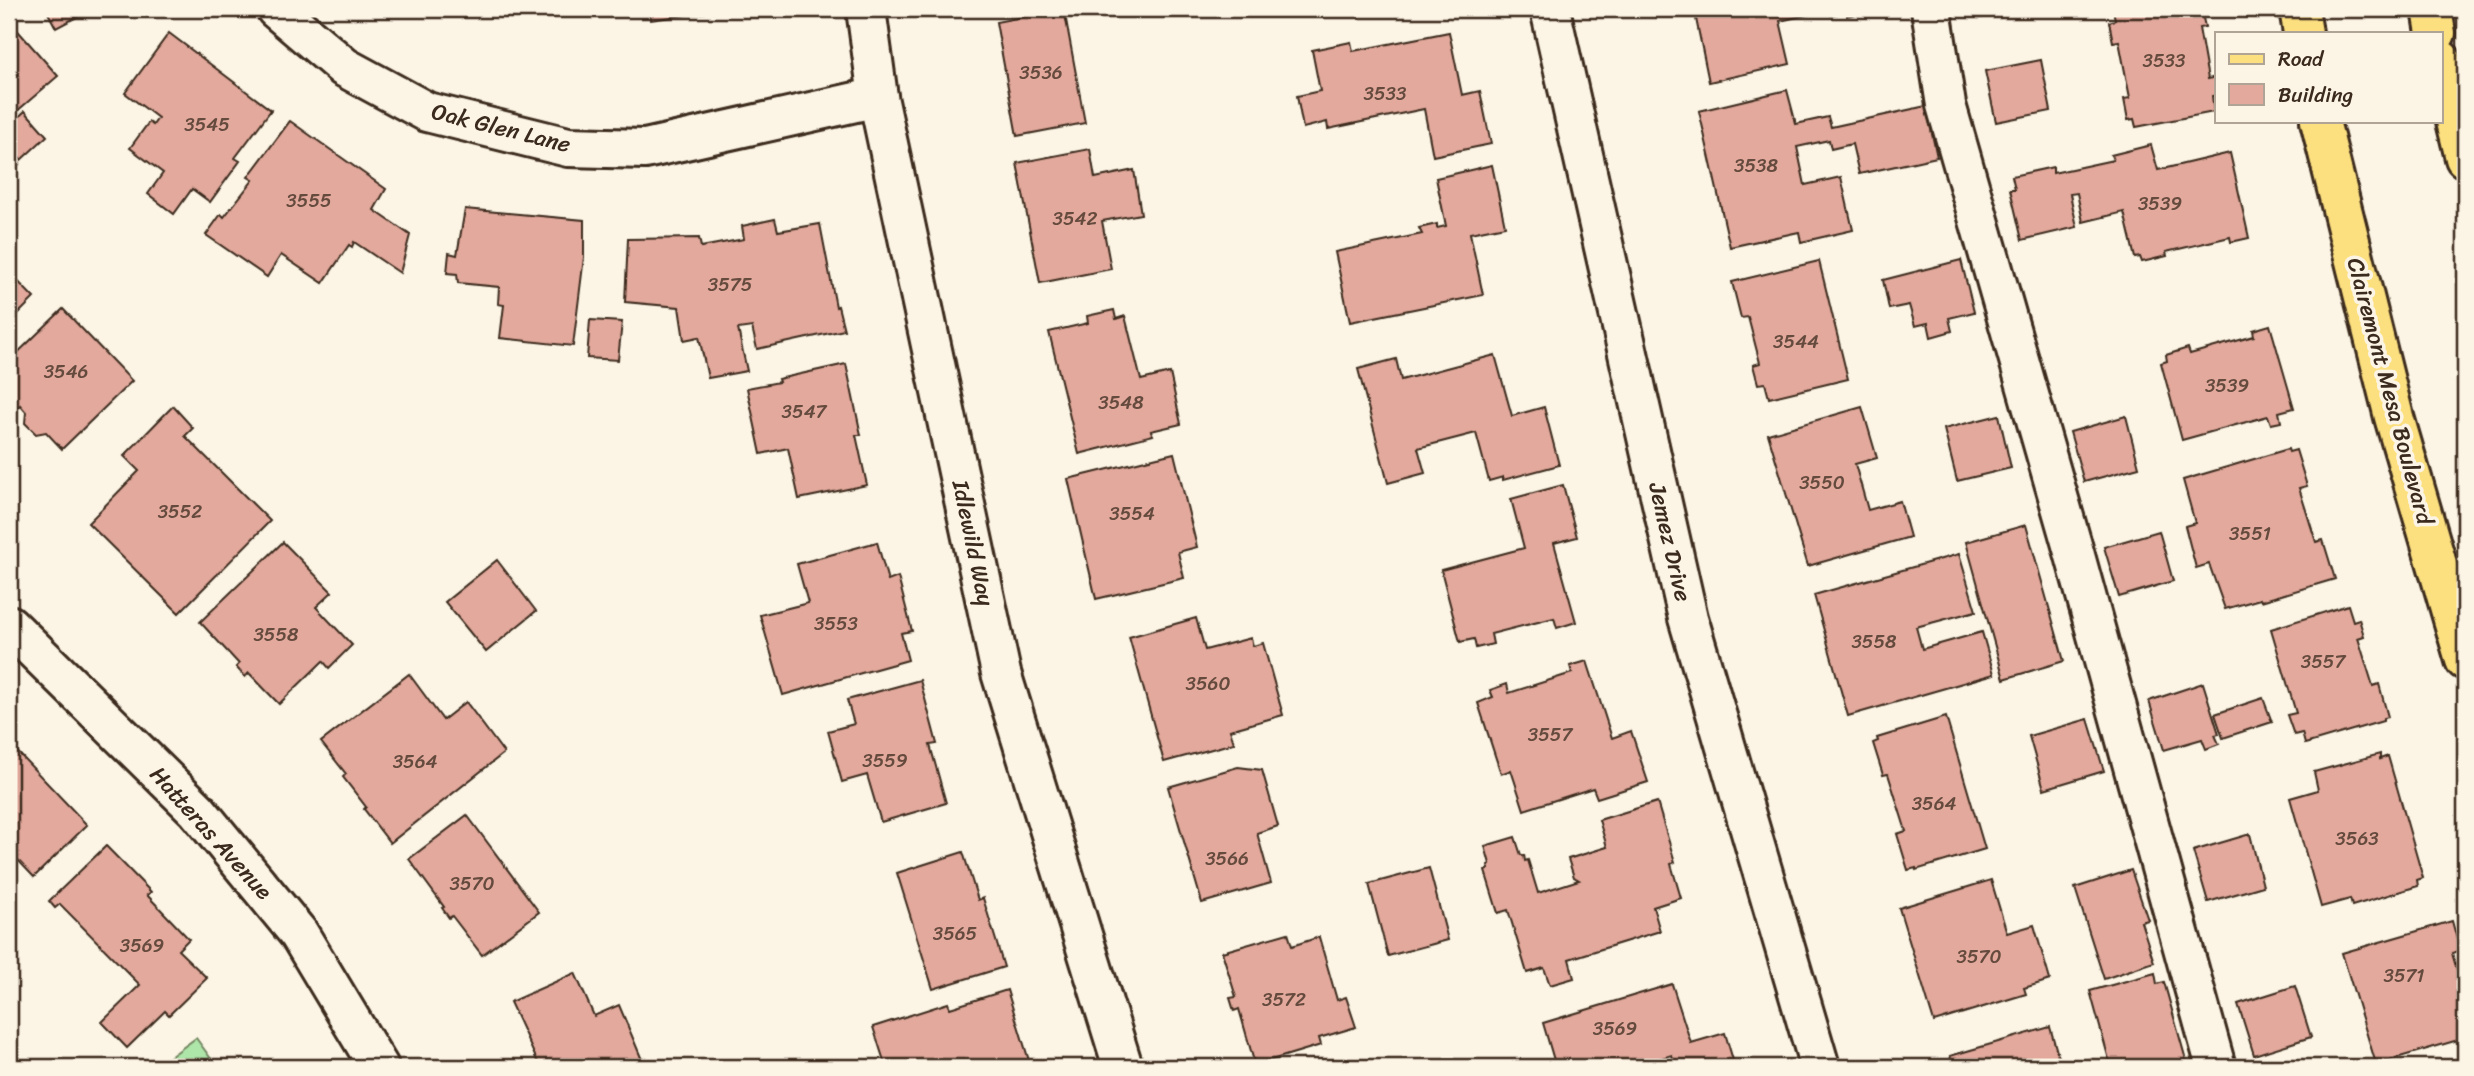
<svg xmlns="http://www.w3.org/2000/svg" width="2474" height="1076" font-family="Sriracha,sans-serif">
	<rect width="100%" height="100%" fill="#fcf5e5"/>
	<filter id="ink" filterUnits="userSpaceOnUse"><feTurbulence type="fractalNoise" baseFrequency=".0143" numOctaves="2"/><feDisplacementMap in="SourceGraphic" scale="14" xChannelSelector="R" yChannelSelector="G"/><feConvolveMatrix kernelMatrix="1 2 1 2 8 2 1 2 1" color-interpolation-filters="sRGB"/></filter>
	<g filter="url(#ink)">
		<polygon fill="#aee5a8" stroke="#748863" stroke-width="2" points="196,1038 217,1067 156,1067"/>
		<g fill="#e2a99c" stroke="#3b2a1e" stroke-width="2">
			<polygon points="46,9 92,9 56,28"/>
			<polygon points="649,9 729,9 651,20"/>
			<polygon points="1064,9 1085,123 1017,136 996,22"/>
			<polygon points="1694,9 1880,9 1847,16 1847,11 1831,15 1829,10 1780,21 1790,64 1709,82"/>
			<polygon points="1977,9 2019,9 2020,10 1979,18"/>
			<polygon points="2113,9 2201,9 2205,27 2199,28 2208,79 2216,77 2217,84 2217,95 2212,96 2214,112 2136,127 2134,119 2128,120 2124,99 2130,98 2119,41 2113,42 2109,22 2115,20"/>
			<polygon points="11,23 58,76 9,118 9,25"/>
			<polygon points="1449,32 1462,95 1480,91 1491,144 1433,156 1424,109 1328,129 1327,122 1303,128 1297,96 1320,91 1312,50 1351,42 1353,51"/>
			<polygon points="169,33 271,110 235,158 240,161 210,202 192,189 174,214 148,194 163,173 130,148 149,122 153,125 158,118 125,93"/>
			<polygon points="2041,60 2051,111 1996,122 1985,71"/>
			<polygon points="1787,90 1796,124 1828,117 1831,127 1926,106 1937,157 1859,174 1852,144 1831,149 1829,140 1797,147 1805,185 1841,177 1853,230 1801,242 1799,232 1730,247 1699,111"/>
			<polygon points="25,111 47,136 21,160 9,145 9,126"/>
			<polygon points="290,121 386,189 374,210 410,235 400,273 354,242 352,247 349,245 323,283 281,255 267,277 206,235 221,214 224,217 253,180 248,177"/>
			<polygon points="2151,145 2158,170 2230,153 2249,238 2231,242 2230,237 2166,252 2167,256 2142,262 2140,257 2135,258 2124,212 2083,222 2077,193 2070,194 2077,227 2022,240 2010,189 2015,189 2012,176 2053,167 2053,173 2113,160 2111,155"/>
			<polygon points="1090,149 1095,178 1134,170 1141,214 1102,221 1111,269 1040,283 1017,163"/>
			<polygon points="9,153 20,163 9,175"/>
			<polygon points="1492,165 1505,226 1470,233 1483,295 1350,322 1335,252 1422,234 1419,228 1437,224 1437,228 1446,226 1436,178"/>
			<polygon points="465,209 584,220 584,257 573,346 500,338 504,305 498,304 499,287 458,283 457,274 447,273 449,253 457,255"/>
			<polygon points="775,219 778,231 820,224 836,307 838,306 844,330 757,349 752,327 738,329 747,371 708,378 699,337 684,340 679,307 625,302 628,239 699,238 701,247 744,239 742,226"/>
			<polygon points="1961,260 1974,312 1949,318 1952,331 1931,337 1928,323 1915,326 1909,305 1889,309 1883,280"/>
			<polygon points="1819,261 1848,379 1769,398 1765,383 1758,384 1753,365 1760,363 1748,317 1741,318 1732,282"/>
			<polygon points="9,272 34,298 9,323"/>
			<polygon points="63,309 132,381 62,449 46,432 36,434 25,423 26,412 20,405 9,415 9,361"/>
			<polygon points="1114,310 1116,319 1125,316 1141,380 1170,373 1181,424 1151,431 1153,435 1079,454 1049,332 1088,323 1087,316"/>
			<polygon points="590,320 622,322 618,360 587,358"/>
			<polygon points="2270,325 2294,408 2279,412 2281,422 2271,424 2268,416 2182,440 2161,363 2167,361 2166,355 2188,348 2190,354 2254,336 2253,330"/>
			<polygon points="1495,355 1512,416 1544,407 1559,465 1503,480 1503,477 1489,481 1476,433 1418,448 1425,473 1388,483 1358,369 1396,359 1401,380"/>
			<polygon points="846,364 861,435 856,435 867,485 799,499 788,448 761,454 747,388 779,382 778,379"/>
			<polygon points="173,406 193,428 185,436 270,521 179,613 88,523 139,471 124,456"/>
			<polygon points="1862,407 1877,458 1855,464 1868,510 1900,501 1910,537 1808,566 1768,434"/>
			<polygon points="1999,415 2011,468 1957,481 1944,429"/>
			<polygon points="2126,416 2139,467 2084,482 2070,432"/>
			<polygon points="2288,449 2289,452 2296,450 2307,486 2299,488 2316,542 2323,540 2335,579 2261,601 2260,599 2225,609 2209,564 2196,568 2185,526 2195,523 2183,480"/>
			<polygon points="1174,453 1197,547 1178,552 1184,578 1096,599 1068,479"/>
			<polygon points="1563,485 1577,537 1554,543 1576,622 1557,628 1554,618 1491,634 1493,644 1476,648 1474,639 1460,642 1441,570 1524,548 1511,499"/>
			<polygon points="2026,525 2064,661 2004,679 1966,542"/>
			<polygon points="2159,531 2173,581 2119,597 2104,547"/>
			<polygon points="283,542 332,592 316,607 352,645 329,668 323,661 279,704 249,673 245,677 236,667 239,664 200,622"/>
			<polygon points="877,542 888,581 898,577 912,631 901,633 908,660 783,695 760,615 808,603 797,564"/>
			<polygon points="1959,554 1976,611 1916,627 1922,649 1982,632 1994,674 1848,716 1814,595"/>
			<polygon points="497,560 536,611 486,652 445,602"/>
			<polygon points="2348,605 2353,621 2359,619 2364,636 2358,638 2373,686 2379,684 2388,717 2383,718 2383,721 2305,744 2302,733 2294,735 2287,715 2296,713 2271,629"/>
			<polygon points="1196,618 1205,650 1251,638 1253,646 1263,643 1283,715 1230,730 1234,743 1164,762 1129,637"/>
			<polygon points="1587,661 1612,738 1631,731 1648,782 1597,798 1593,788 1524,810 1511,770 1501,774 1478,703 1493,697 1490,690 1507,684 1509,693 1572,673 1570,666"/>
			<polygon points="409,674 443,720 466,702 504,753 390,843 364,809 366,807 343,777 346,774 321,742"/>
			<polygon points="920,680 937,744 930,745 946,803 881,822 867,775 842,782 828,731 854,724 847,700"/>
			<polygon points="2203,683 2219,734 2215,735 2219,744 2206,749 2202,739 2164,750 2149,701"/>
			<polygon points="2263,698 2272,722 2223,738 2215,714"/>
			<polygon points="1946,717 1985,849 1916,870 1916,868 1908,870 1897,834 1906,831 1888,774 1883,775 1873,743 1878,741 1877,738"/>
			<polygon points="2088,719 2104,771 2044,789 2029,736"/>
			<polygon points="9,743 87,825 34,877 15,857 9,862"/>
			<polygon points="2380,754 2380,759 2388,756 2423,878 2417,880 2418,886 2352,906 2350,899 2321,907 2290,798 2318,790 2314,772"/>
			<polygon points="1238,767 1262,770 1278,826 1257,833 1271,883 1202,903 1168,787"/>
			<polygon points="1657,802 1675,862 1671,864 1681,898 1653,907 1660,931 1569,959 1574,978 1550,985 1544,968 1527,973 1508,910 1498,913 1485,871 1489,869 1488,865 1490,864 1485,846 1515,837 1521,855 1524,855 1525,861 1528,860 1538,893 1579,880 1574,877 1568,859 1607,847 1599,820"/>
			<polygon points="467,815 539,912 482,955 452,916 449,918 442,908 444,907 409,859"/>
			<polygon points="2250,834 2263,886 2208,902 2193,851"/>
			<polygon points="106,846 151,892 147,895 189,939 178,950 207,978 169,1015 165,1011 127,1048 102,1022 140,985 60,904 55,908 49,901"/>
			<polygon points="963,852 978,900 983,898 1004,967 933,989 897,873"/>
			<polygon points="1429,868 1448,940 1388,956 1369,884"/>
			<polygon points="2131,870 2148,920 2141,922 2154,962 2104,979 2075,888"/>
			<polygon points="1991,880 2007,933 2034,925 2050,980 2024,988 2026,994 1934,1022 1899,908"/>
			<polygon points="2452,921 2460,950 2452,953 2465,997 2465,1038 2376,1064 2342,953"/>
			<polygon points="1288,933 1292,946 1319,937 1337,1000 1346,997 1356,1027 1319,1038 1321,1045 1255,1065 1239,1009 1234,1011 1230,998 1236,997 1222,952"/>
			<polygon points="575,973 594,1016 619,1005 645,1067 540,1067 510,1002"/>
			<polygon points="2155,973 2157,984 2164,982 2188,1067 2111,1067 2090,991"/>
			<polygon points="1672,984 1691,1043 1725,1033 1735,1067 1676,1067 1672,1055 1632,1067 1556,1067 1543,1023"/>
			<polygon points="2295,986 2311,1037 2254,1055 2238,1004"/>
			<polygon points="1007,990 1031,1067 886,1067 873,1027 948,1003 950,1008"/>
			<polygon points="2050,1027 2061,1066 2092,1058 2095,1067 1954,1067 1950,1056"/>
		</g>
		<g fill="none" stroke-linecap="round" stroke-linejoin="round">
			<g stroke="#3b2a1e" stroke-width="44">
				<g id="minor">
					<polyline points="276,9 344,67 427,112 568,147 645,149 878,97"/>
					<polyline points="866,9 878,97 1001,673 1123,1067"/>
					<polyline points="1550,9 1688,618 1820,1067"/>
					<polyline points="1931,9 1946,105 2074,552 2216,1067"/>
					<polyline points="9,625 197,810 299,934 379,1067"/>
				</g>
			</g>
			<g stroke="#3b2a1e" stroke-width="44">
				<g id="major">
					<polyline points="2299,9 2303,33"/>
					<polyline points="2432,9 2436,33"/>
					<polyline points="2441,60 2465,158"/>
					<polyline points="2320,121 2394,417 2465,660"/>
				</g>
			</g>
			<use href="#minor" stroke="#fcf5e5" stroke-width="38"/>
			<use href="#major" stroke="#fce080" stroke-width="38"/>
		</g>
	</g>
	<g text-anchor="middle" dominant-baseline="central" stroke-width="7" stroke-linejoin="round" paint-order="stroke">
		<g font-size="19" fill="#654a3e">
			<text x="2164" y="60">3533</text>
			<text x="1041" y="72">3536</text>
			<text x="1385" y="93">3533</text>
			<text x="207" y="124">3545</text>
			<text x="1756" y="165">3538</text>
			<text x="309" y="200">3555</text>
			<text x="2160" y="203">3539</text>
			<text x="1075" y="218">3542</text>
			<text x="730" y="284">3575</text>
			<text x="1796" y="341">3544</text>
			<text x="66" y="371">3546</text>
			<text x="2227" y="385">3539</text>
			<text x="1121" y="402">3548</text>
			<text x="804" y="411">3547</text>
			<text x="1822" y="482">3550</text>
			<text x="180" y="511">3552</text>
			<text x="1132" y="513">3554</text>
			<text x="2250" y="533">3551</text>
			<text x="836" y="623">3553</text>
			<text x="276" y="634">3558</text>
			<text x="1874" y="641">3558</text>
			<text x="2323" y="661">3557</text>
			<text x="1208" y="683">3560</text>
			<text x="1550" y="734">3557</text>
			<text x="885" y="760">3559</text>
			<text x="415" y="761">3564</text>
			<text x="1934" y="803">3564</text>
			<text x="2357" y="838">3563</text>
			<text x="1227" y="858">3566</text>
			<text x="472" y="883">3570</text>
			<text x="955" y="933">3565</text>
			<text x="142" y="945">3569</text>
			<text x="1979" y="956">3570</text>
			<text x="2404" y="975">3571</text>
			<text x="1284" y="999">3572</text>
			<text x="1615" y="1028">3569</text>
		</g>
		<g font-size="23" fill="#3b2a1e" stroke="#fcf5e5">
			<text transform="translate(501 128) rotate(14)">Oak Glen Lane</text>
			<text transform="translate(2390 391) rotate(75)">Clairemont Mesa Boulevard</text>
			<text transform="translate(1670 542) rotate(77)">Jemez Drive</text>
			<text transform="translate(973 543) rotate(78)">Idlewild Way</text>
			<text transform="translate(211 833) rotate(48)">Hatteras Avenue</text>
		</g>
	</g>
	<rect width="2474" height="1076" fill="none" stroke="#fcf5e5" stroke-width="35"/>
	<rect x="18" y="18" width="2439" height="1041" fill="none" stroke="#3b2a1e" stroke-width="2.5" filter="url(#ink)"/>
	<rect x="2215" y="32" width="228" height="91" fill="#fcf5e5" stroke="#afa495" stroke-width="2"/>
	<rect x="2229" y="54" width="35" height="10" fill="#fce080" stroke="#afa495" stroke-width="2"/>
	<text x="2278" y="66" font-size="21" fill="#3b2a1e">Road</text>
	<rect x="2229" y="84" width="35" height="21" fill="#e2a99c" stroke="#afa495" stroke-width="2"/>
	<text x="2278" y="102" font-size="21" fill="#3b2a1e">Building</text>
</svg>
